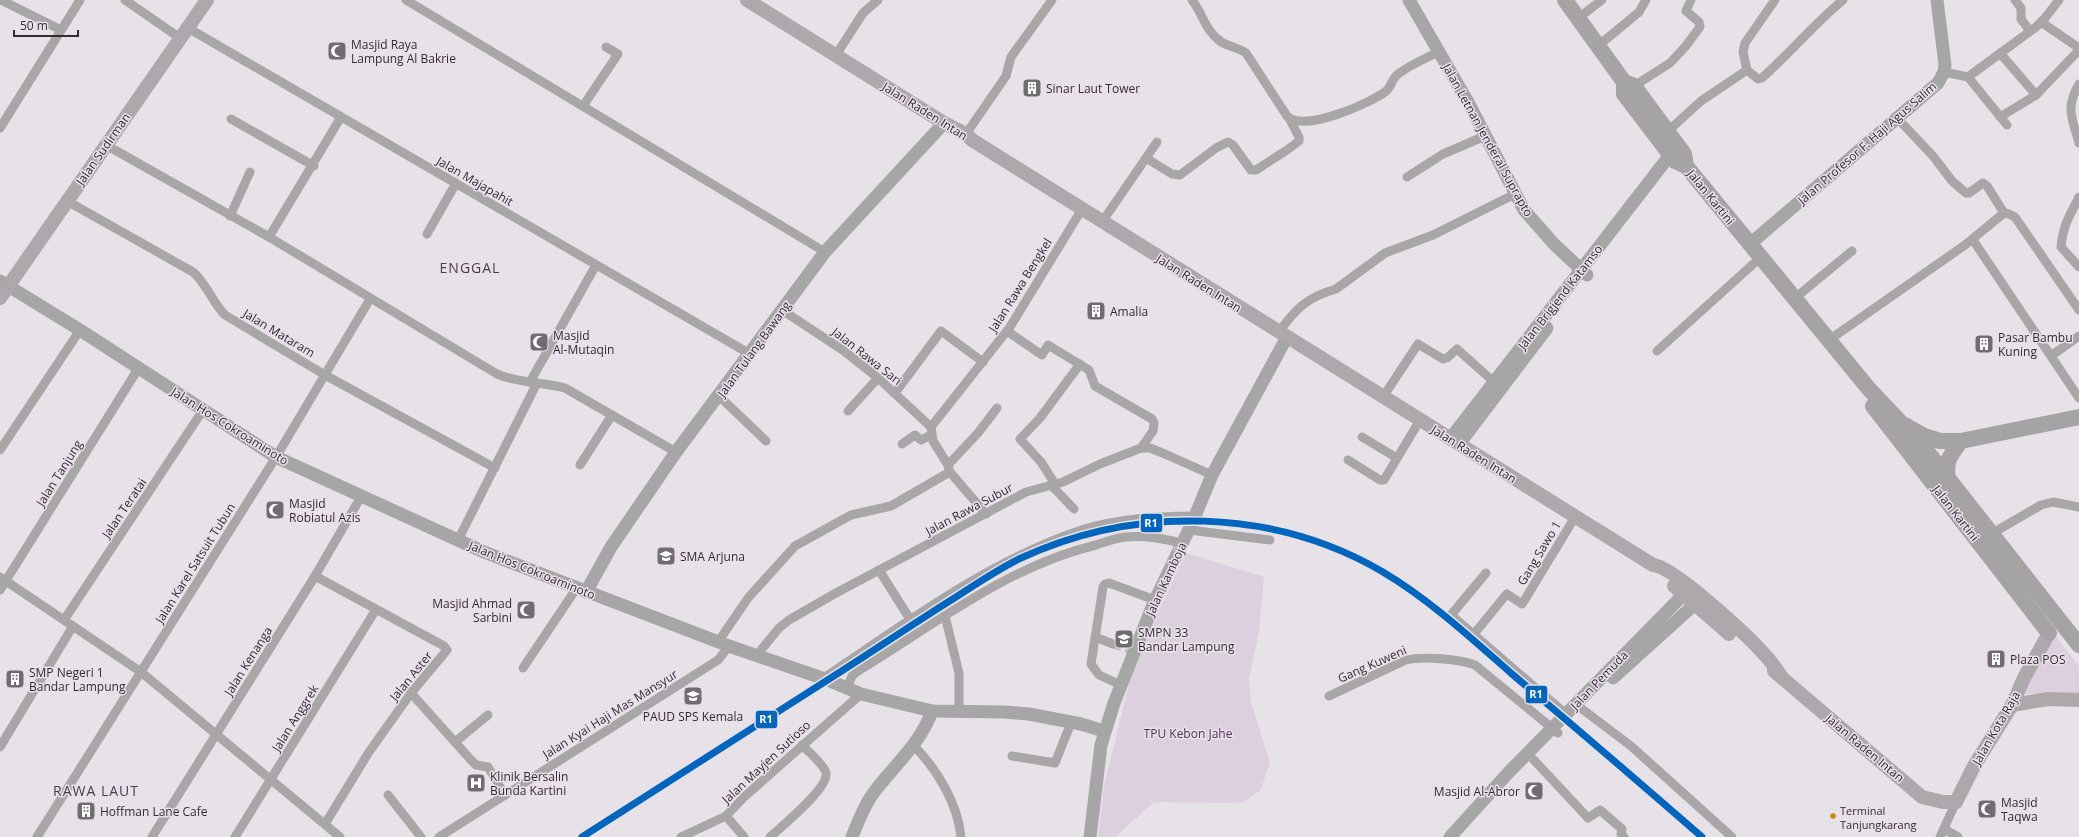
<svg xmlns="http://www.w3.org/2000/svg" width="2079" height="837" font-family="'Open Sans',sans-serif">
	<rect width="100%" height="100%" fill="#e7e2e8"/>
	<g fill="#ddd0de">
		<polygon points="1186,553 1264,577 1259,632 1249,678 1251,702 1270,763 1260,791 1241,803 1154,802 1115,837 1098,837 1104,786 1134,664"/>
		<polygon points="2054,634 2079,666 2079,693 2023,694"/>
	</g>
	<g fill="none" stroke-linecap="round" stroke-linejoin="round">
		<polyline stroke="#c3bec3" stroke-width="9" stroke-dasharray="9 4.5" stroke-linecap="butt" points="1113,644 1129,649"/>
		<g stroke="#a8a6a7" stroke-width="9">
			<polyline points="1,0 61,30"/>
			<polyline points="125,0 180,38"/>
			<polyline points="406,0 825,252"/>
			<path d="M1192 0C1203 14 1205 30 1220 41 1228 47 1238 47 1246 53L1287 116C1303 133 1368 104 1385 92 1391 88 1392 79 1397 75 1409 65 1425 59 1438 52"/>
			<path d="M1775 0 1745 43 1743 52 1747 70 1758 79 1762 78C1790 53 1814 24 1843 0"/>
			<polyline points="2015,0 2021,8 2021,19 2030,31"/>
			<polyline points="1577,19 1602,0"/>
			<polyline points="2041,22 2079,48"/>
			<polyline points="188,28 750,354"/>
			<polyline points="1598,46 1639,12 1646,0"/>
			<polyline points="2000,53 2036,95"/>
			<polyline points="836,55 863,13 878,0"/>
			<polyline points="1944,72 1968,77 2007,125"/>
			<polyline points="1968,77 2036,27 2045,18 2059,0"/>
			<path d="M2079 84C2065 109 2072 117 2079 143"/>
			<polyline points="1634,86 1670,63 1685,47 1700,27 1699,22 1686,11 1691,0"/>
			<polyline points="583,106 618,54 606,47"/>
			<polyline points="2000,117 2036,95 2079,50"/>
			<polyline points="231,119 314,166"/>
			<polyline points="1898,119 1933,156 1952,181 1966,193 1969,193 1983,183 1987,186 2004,213"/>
			<polyline points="0,128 80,0"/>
			<polyline points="1667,132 1701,101 1747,70"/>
			<polyline points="966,134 1006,76 1011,57 1052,0"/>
			<path d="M106 145 269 237 497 374C518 383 542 382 565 388L676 452"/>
			<polyline points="1146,158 1172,174 1180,175 1216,148 1228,142 1233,145 1251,170 1256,170 1287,150 1299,141 1299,137 1289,118"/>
			<polyline points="1407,177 1443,154 1485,136"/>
			<path d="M2079 197C2070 216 2063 224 2061 247L2079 267"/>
			<path d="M67 201 193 272C207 284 212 302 225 315L325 375 495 468"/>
			<polyline points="230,216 250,172"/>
			<polyline points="1102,222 1157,142"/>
			<polyline points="427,234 456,183"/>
			<polyline points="269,237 341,117"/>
			<polyline points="1973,240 2079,398"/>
			<polyline points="1795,298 1852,251"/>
			<polyline points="782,310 844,351 878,378 931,427"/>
			<polyline points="1007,331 1042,355 1048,345 1089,370 1095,386 1152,419 1154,423 1153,431 1141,448"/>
			<path d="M1279 332C1296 308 1308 297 1336 289L1385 253 1433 235 1515 194"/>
			<polyline points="1829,340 1965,245 2004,213 2009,214 2015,217 2079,310"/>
			<polyline points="1657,351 1761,257"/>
			<polyline points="2051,356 2079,336"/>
			<polyline points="530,382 596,265"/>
			<polyline points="895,393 941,331 983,362"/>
			<polyline points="719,396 766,441"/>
			<polyline points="1383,397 1418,344 1443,359 1447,358 1457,349 1494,382"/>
			<polyline points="848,411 878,378"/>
			<polyline points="931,427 1010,327 1082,209"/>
			<polyline points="1362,437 1397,458"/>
			<polyline points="902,444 915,435 921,440 931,435"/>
			<polyline points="0,450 80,330"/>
			<polyline points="1348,460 1380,480 1384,480 1420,420"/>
			<polyline points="580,465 612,415"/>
			<polyline points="948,465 978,433 997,408"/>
			<polyline points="949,471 986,514"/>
			<polyline points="1055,484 1041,462 1020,439 1040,418 1080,364"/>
			<polyline points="1051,485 1074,509"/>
			<polyline points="1189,530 1270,540"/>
			<polyline points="1991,534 2041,505 2053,502 2079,507"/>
			<polyline points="458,540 537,383"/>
			<polyline points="879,570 908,616"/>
			<polyline points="1486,573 1451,615 1566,714"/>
			<polyline points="315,576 444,646 447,650 411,693 369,752 325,824"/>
			<polyline points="0,577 141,672 340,837"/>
			<polyline points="0,590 138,369"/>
			<polyline points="945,616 959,673 959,711"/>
			<polyline points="64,620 203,410"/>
			<polyline points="1474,634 1505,596 1507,594 1522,604 1524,601 1575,517"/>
			<polyline points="1095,637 1113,644"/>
			<polyline points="718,642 748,598 795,546 851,515 891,506 948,473 949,469 948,465 933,441 931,427"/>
			<polyline points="757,655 779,628 789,620 836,593 1026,492 1063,482 1100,464 1141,448 1150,448 1165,454 1212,475"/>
			<polyline points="523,668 576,589"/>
			<path d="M822 679C902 626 980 567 1070 534 1109 519 1154 516 1195 516"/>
			<polyline points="1121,685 1099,675 1091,664 1103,587 1105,584 1109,583 1155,600"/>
			<path d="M847 688 852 676 858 671C934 625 1008 566 1096 545 1105 542 1116 538 1125 537 1145 535 1164 539 1182 543"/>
			<polyline points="411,693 471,760 476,765 488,767 505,795"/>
			<path d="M1329 696 1406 660C1422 656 1459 659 1475 665L1558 733"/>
			<polyline points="1582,709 1631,746 1732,837"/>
			<polyline points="455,742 488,715"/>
			<path d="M914 746C937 769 958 804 961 837"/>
			<polyline points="0,747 73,626"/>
			<polyline points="1012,756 1055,763 1071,723"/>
			<polyline points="1533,759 1588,818 1600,810 1622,829 1621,834 1624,837"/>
			<polyline points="388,795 421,837"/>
			<polyline points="726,816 744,837"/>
			<polyline points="1944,829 1958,837"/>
			<polyline points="37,837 276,457 370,299"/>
			<polyline points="152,837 315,576 362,495"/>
			<polyline points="235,837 375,611"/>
			<polyline points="439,837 718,660 729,646"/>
			<polyline points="681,837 726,816 744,797 861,694"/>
			<path d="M770 837C782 826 829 788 826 773 825 766 807 750 802 745"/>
			<polyline points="1940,837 1956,802"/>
		</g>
		<g stroke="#a7a6a7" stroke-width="13">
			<polyline points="1409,0 1469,104 1524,210 1554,244 1587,275"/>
			<polyline points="1750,244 1938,83 1944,72 1945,65 1937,0"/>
			<polyline points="0,281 80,330 276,457 484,552 729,646 828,680 861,694 932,711 1004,712 1029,714 1081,724 1104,731"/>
			<polyline points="1450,439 1670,155"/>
			<polyline points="1459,444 1547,328"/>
			<polyline points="586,592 611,547 676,452 825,252 944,123"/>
			<polyline points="1613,678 1695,604"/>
			<path d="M852 837C858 822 863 808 872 795 893 766 920 745 932 711"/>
			<polyline points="1090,837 1101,745 1114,703 1155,600 1193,521 1212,475 1287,337"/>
			<polyline points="1450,837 1509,772 1684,594"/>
		</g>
		<g stroke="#aca8ab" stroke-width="14">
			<path d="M747 0 944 123 966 134 972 140 1653 565C1673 566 1748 636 1764 654 1771 661 1776 669 1781 676"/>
			<polyline points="0,298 207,0"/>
			<polyline points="1674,586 1729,634"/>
			<polyline points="1774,671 1922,797 1943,802 1956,802 1974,766 2012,705 2024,678 2049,633"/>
			<polyline points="2012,705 2048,699 2079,700"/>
		</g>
		<g stroke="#a6a3a5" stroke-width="16">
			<polyline points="1565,0 1624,82 1634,86 1684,154 1686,166 1869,389 1902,424 1907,426 2079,645"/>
			<polyline points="1624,82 1624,94 1675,161 1686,166"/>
			<polyline points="1873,406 2049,633"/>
			<polyline points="1910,428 1924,436 1940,441 1961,441 2079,417"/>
			<path d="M1948 480C1945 460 1950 456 1961 441"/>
		</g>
		<g stroke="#e9e0ea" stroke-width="10">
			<path id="rail-1" d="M582 837C663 785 745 733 826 681 867 655 907 628 948 602 972 587 996 570 1021 558 1135 505 1274 508 1383 572 1430 600 1471 638 1512 674 1576 728 1639 782 1702 837"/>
		</g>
		<use href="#rail-1" stroke="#0065bd" stroke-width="7"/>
	</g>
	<defs>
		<g id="mosque-square" transform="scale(1)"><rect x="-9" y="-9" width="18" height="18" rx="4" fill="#716c71" stroke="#e9e0ea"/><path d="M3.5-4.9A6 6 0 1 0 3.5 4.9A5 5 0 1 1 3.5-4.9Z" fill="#fff"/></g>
		<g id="building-square" transform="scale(1)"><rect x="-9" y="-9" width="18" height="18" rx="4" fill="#716c71" stroke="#e9e0ea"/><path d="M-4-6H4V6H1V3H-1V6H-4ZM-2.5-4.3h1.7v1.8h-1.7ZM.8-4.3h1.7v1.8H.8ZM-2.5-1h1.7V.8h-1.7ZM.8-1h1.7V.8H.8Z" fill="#fff"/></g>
		<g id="school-square" transform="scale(1)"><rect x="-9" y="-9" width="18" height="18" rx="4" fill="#716c71" stroke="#e9e0ea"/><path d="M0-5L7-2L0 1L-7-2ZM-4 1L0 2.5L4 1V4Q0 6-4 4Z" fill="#fff"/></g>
		<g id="hospital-square" transform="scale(1)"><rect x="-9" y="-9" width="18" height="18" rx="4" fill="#716c71" stroke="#e9e0ea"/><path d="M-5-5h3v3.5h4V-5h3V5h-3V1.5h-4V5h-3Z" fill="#fff"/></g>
	</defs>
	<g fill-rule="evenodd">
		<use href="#mosque-square" x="337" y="51"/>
		<use href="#building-square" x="1032" y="88"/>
		<use href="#building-square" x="1096" y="311"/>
		<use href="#mosque-square" x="539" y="342"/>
		<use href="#building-square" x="1984" y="344"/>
		<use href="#mosque-square" x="275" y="510"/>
		<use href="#school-square" x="666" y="556"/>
		<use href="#mosque-square" x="526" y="610"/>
		<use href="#school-square" x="1124" y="639"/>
		<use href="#building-square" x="1996" y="659"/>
		<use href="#building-square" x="15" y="679"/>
		<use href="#school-square" x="693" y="696"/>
		<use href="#hospital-square" x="476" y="783"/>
		<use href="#mosque-square" x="1534" y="791"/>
		<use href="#mosque-square" x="1987" y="809"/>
		<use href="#building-square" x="86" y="811"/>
	</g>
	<circle fill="#c6880c" stroke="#e9e0ea" stroke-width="1.5" cx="1833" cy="816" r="3.5"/>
	<g text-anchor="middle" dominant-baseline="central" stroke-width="3" stroke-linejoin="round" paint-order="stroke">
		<g font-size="11" fill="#312d31" stroke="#e9e0ea" text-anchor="start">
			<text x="1840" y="810">Terminal<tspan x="1840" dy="14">Tanjungkarang</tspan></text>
		</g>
		<g font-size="12" fill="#312d31" stroke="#e9e0ea" text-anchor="start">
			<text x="351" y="44">Masjid Raya<tspan x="351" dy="14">Lampung Al Bakrie</tspan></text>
			<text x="1046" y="88">Sinar Laut Tower</text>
			<text x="1110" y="311">Amalia</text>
			<text x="553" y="335">Masjid<tspan x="553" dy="14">Al-Mutaqin</tspan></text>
			<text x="1998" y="337">Pasar Bambu<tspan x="1998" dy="14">Kuning</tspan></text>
			<text x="289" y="503">Masjid<tspan x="289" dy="14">Robiatul Azis</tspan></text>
			<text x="680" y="556">SMA Arjuna</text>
			<text x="512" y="603" text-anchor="end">Masjid Ahmad<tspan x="512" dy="14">Sarbini</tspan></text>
			<text x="1138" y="632">SMPN 33<tspan x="1138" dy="14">Bandar Lampung</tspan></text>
			<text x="2010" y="659">Plaza POS</text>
			<text x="29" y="672">SMP Negeri 1<tspan x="29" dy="14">Bandar Lampung</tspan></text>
			<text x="693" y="716" text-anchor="middle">PAUD SPS Kemala</text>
			<text x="490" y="776">Klinik Bersalin<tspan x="490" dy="14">Bunda Kartini</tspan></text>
			<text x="1520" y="791" text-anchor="end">Masjid Al-Abror</text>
			<text x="2001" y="802">Masjid<tspan x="2001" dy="14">Taqwa</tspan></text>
			<text x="100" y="811">Hoffman Lane Cafe</text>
		</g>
		<g font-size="12" fill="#312d31" stroke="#e9e0ea">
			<text transform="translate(925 111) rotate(32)">Jalan Raden Intan</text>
			<text transform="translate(1488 140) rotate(61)">Jalan Letnan Jenderal Suprapto</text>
			<text transform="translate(1867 143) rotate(-41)">Jalan Profesor F. Haji Agus Salim</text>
			<text transform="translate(103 149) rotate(-55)">Jalan Sudirman</text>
			<text transform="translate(475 181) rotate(30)">Jalan Majapahit</text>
			<text transform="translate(1711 197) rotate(51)">Jalan Kartini</text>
			<text transform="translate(1199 283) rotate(32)">Jalan Raden Intan</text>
			<text transform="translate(1020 285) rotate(-58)">Jalan Rawa Bengkel</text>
			<text transform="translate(1560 297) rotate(-52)">Jalan Brigjend Katamso</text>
			<text transform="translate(279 333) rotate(31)">Jalan Mataram</text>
			<text transform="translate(754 349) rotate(-54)">Jalan Tulang Bawang</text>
			<text transform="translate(867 356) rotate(38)">Jalan Rawa Sari</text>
			<text transform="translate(230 426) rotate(32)">Jalan Hos Cokroaminoto</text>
			<text transform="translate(1474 454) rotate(32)">Jalan Raden Intan</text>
			<text transform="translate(59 473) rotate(-58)">Jalan Tanjung</text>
			<text transform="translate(124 508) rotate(-56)">Jalan Teratai</text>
			<text transform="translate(969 509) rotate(-28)">Jalan Rawa Subur</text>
			<text transform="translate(1956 513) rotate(52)">Jalan Kartini</text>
			<text transform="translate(1539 553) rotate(-59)">Gang Sawo 1</text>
			<text transform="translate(195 563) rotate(-58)">Jalan Karel Satsuit Tubun</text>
			<text transform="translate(532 570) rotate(22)">Jalan Hos Cokroaminoto</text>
			<text transform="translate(1166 579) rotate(-65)">Jalan Kamboja</text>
			<text transform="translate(248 661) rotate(-58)">Jalan Kenanga</text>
			<text transform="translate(1372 664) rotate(-24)">Gang Kuweni</text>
			<text transform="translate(411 676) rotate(-51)">Jalan Aster</text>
			<text transform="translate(1599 680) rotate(-46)">Jalan Pemuda</text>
			<text transform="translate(610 714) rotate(-32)">Jalan Kyai Haji Mas Mansyur</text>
			<text transform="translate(295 718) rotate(-58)">Jalan Anggrek</text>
			<text transform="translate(1996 728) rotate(-60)">Jalan Kota Raja</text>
			<text transform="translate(1865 748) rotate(40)">Jalan Raden Intan</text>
			<text transform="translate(766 762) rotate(-43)">Jalan Mayjen Sutioso</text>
		</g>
		<g font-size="12" fill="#513155" stroke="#e9e0ea">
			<text x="1188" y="733">TPU Kebon Jahe</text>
		</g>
		<g font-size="14" letter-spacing="1" fill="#474048" stroke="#e9e0ea">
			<text x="470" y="267">ENGGAL</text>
			<text x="96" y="790">RAWA LAUT</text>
		</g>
	</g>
	<g stroke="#e9e0ea" stroke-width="1.5">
		<rect x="1140" y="513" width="23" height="20" rx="4" fill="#0065bd"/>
		<rect x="1525" y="685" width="23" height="19" rx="4" fill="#0065bd"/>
		<rect x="755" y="710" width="23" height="19" rx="4" fill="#0065bd"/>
	</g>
	<g font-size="11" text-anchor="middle" font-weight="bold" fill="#fff">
		<text x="1151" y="527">R1</text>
		<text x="1536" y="698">R1</text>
		<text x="766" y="723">R1</text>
	</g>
	<path d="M14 30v6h64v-6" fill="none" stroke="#312d31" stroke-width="2"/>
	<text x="20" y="30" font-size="12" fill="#312d31" stroke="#e9e0ea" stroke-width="3" paint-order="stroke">50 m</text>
</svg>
